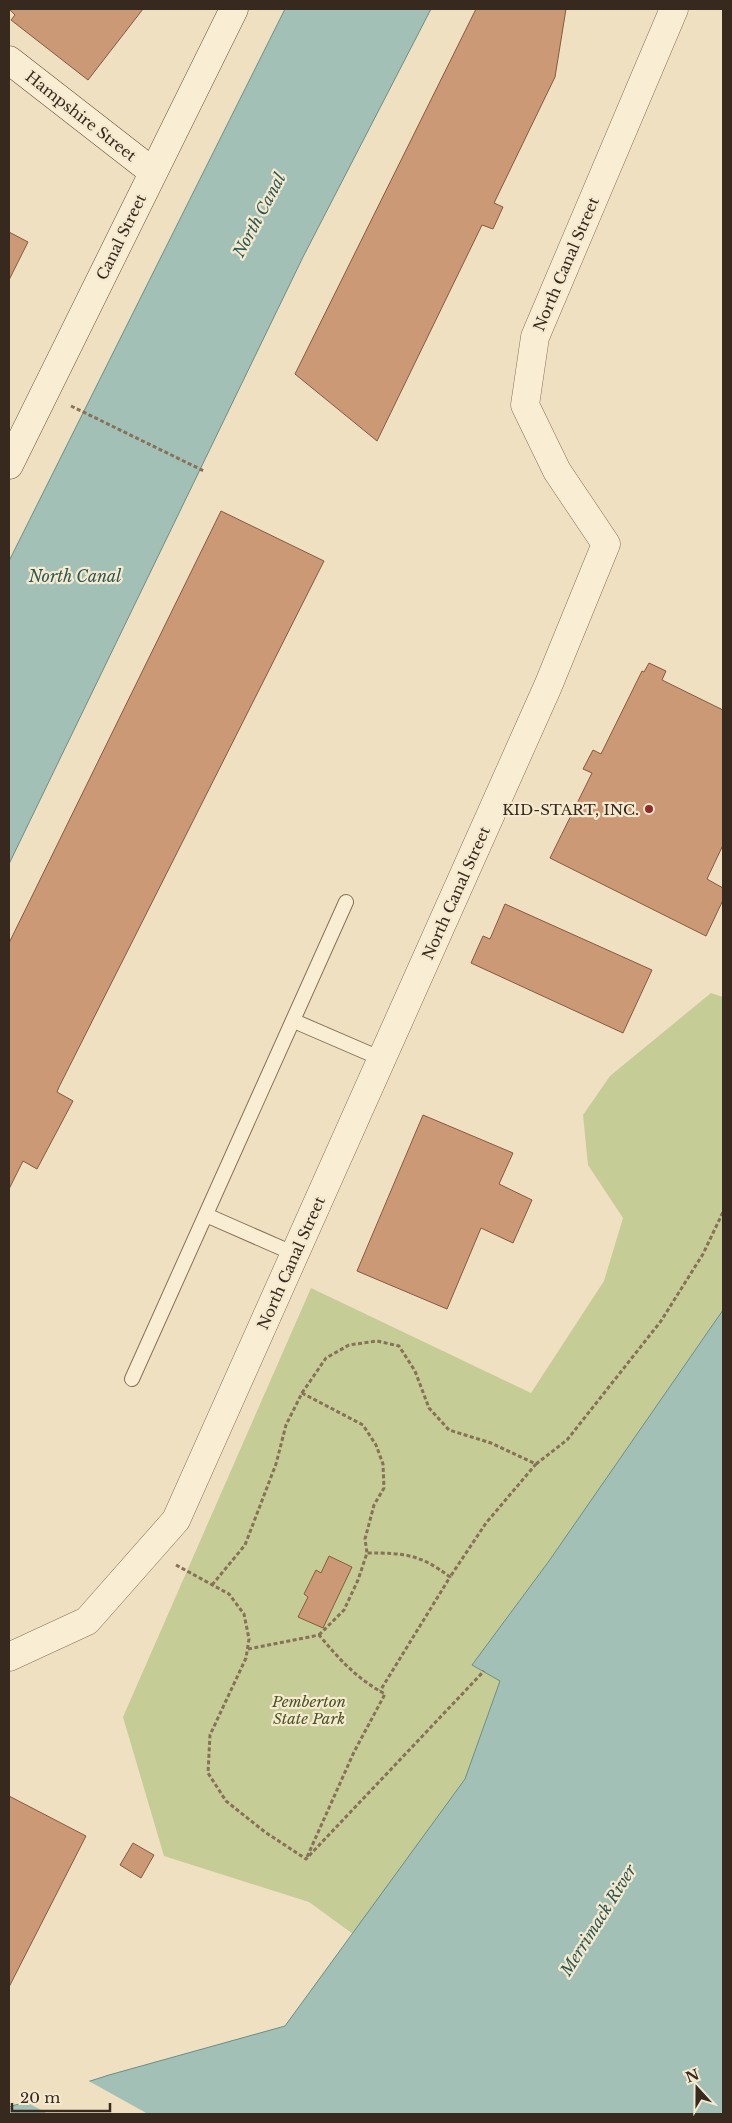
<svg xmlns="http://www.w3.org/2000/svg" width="732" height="2123" font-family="'Libre Baskerville',serif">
	<rect width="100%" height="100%" fill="#eee0c1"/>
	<polygon fill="#c6cc95" points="711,993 723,997 723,1310 549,1561 473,1664 500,1681 465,1779 353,1934 309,1902 164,1856 123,1717 311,1288 531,1393 604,1281 623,1218 588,1165 583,1115 610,1076"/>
	<g fill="#a3c0b7" stroke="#6b8e85">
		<polygon points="285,9 431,9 303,257 9,864 9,561"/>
		<polygon points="723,1310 723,2114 9,2114 9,2107 109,2075 285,2026 465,1779 500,1681 472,1665 549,1561"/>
	</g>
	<polygon fill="#eee0c1" points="87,2080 148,2114 48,2114 23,2100"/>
	<g fill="#cc9976" stroke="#865a3e">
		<polygon points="9,9 143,9 88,80 11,20 15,15"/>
		<polygon points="476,9 566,9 555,77 494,203 503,207 493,229 482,225 377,441 295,374"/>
		<polygon points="9,232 28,242 9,280"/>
		<polygon points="221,511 324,561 59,1087 57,1092 73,1101 37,1169 23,1161 9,1189 9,943"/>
		<polygon points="649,663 666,671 662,680 723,710 723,845 707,879 723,888 723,900 706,936 550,858 592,773 583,769 593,750 601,754 642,671 644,672"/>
		<polygon points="505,904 652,970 623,1033 471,963 483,936 490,939"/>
		<polygon points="423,1115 513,1153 499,1184 532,1200 513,1243 481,1228 447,1309 357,1271"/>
		<polygon points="329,1556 352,1567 323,1628 298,1617 308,1597 304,1594 316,1570 321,1573"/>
		<polygon points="9,1796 86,1836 9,1987"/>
		<polygon points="133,1843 154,1855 141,1878 120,1865"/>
	</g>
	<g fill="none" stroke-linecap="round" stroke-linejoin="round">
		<g stroke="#877158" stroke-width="16">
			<g id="lane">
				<polyline points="294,1021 382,1059"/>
				<polyline points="206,1215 295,1254"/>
				<polyline points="132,1379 346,902"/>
			</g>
		</g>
		<g stroke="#877158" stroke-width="29">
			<polyline id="street" points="9,1657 87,1621 176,1520 548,686 606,544 557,471 525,405 535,337 674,9"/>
		</g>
		<g stroke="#69523c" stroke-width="29">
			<g id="secondary">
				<polyline points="9,60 153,172"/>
				<polyline points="9,465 234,9"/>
			</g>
		</g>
		<g stroke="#877158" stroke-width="3" stroke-dasharray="4 2.5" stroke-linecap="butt">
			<polyline points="71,406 204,471"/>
			<polyline points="302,1393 326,1358 349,1345 377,1341 399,1346 415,1371 429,1408 449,1430 491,1443 536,1464 486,1523 450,1577"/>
			<polyline points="536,1464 567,1440 661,1321 703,1254 723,1212"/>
			<polyline points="176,1565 229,1594 244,1614 249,1639 246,1658 210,1735 208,1773 226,1801 265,1832 306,1859 484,1671"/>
			<polyline points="212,1585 245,1545 276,1464 286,1425 302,1393 363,1425 376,1445 383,1464 384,1488 374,1505 365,1539 367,1553"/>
			<path d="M319 1635 344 1610 358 1580 367 1553C404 1553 420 1554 450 1577L380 1691"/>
			<path d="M248 1649 319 1635C340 1660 356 1678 385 1694L354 1752 307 1857"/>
		</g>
		<use href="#lane" stroke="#f9edd4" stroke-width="14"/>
		<use href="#street" stroke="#f9edd4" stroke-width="28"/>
		<use href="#secondary" stroke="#f9edd4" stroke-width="28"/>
	</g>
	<circle fill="#96282a" stroke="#f5ead0" stroke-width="2" cx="649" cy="809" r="5"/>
	<g text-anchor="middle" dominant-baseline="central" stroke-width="4.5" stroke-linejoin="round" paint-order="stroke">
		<g font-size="15" fill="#37291d" stroke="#f5ead0">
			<text transform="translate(81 116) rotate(38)">Hampshire Street</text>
			<text transform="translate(121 237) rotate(-64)">Canal Street</text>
			<text transform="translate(566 264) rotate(-67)">North Canal Street</text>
			<text transform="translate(456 893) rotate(-66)">North Canal Street</text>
			<text transform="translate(291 1263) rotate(-66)">North Canal Street</text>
		</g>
		<g font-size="15" fill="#37291d" stroke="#f5ead0" text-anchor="end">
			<text x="639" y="809">KID-START, INC.</text>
		</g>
		<g font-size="15" font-style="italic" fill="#485323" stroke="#f5ead0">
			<text x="309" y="1701">Pemberton<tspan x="309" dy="17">State Park</tspan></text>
		</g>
		<g font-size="16" font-style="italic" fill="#2c5753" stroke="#f5ead0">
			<text transform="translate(259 215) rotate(-62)">North Canal</text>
			<text x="75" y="576">North Canal</text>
			<text transform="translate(598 1920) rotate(-58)">Merrimack River</text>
		</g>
	</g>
	<rect width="732" height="2123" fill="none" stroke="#37291d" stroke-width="20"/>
	<g transform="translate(697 2088) rotate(339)" stroke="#f5ead0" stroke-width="4" paint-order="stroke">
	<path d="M0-4L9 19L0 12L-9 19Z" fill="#37291d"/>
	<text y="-8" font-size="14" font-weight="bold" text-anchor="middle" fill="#37291d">N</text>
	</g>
	<path d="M12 2103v8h98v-8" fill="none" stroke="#37291d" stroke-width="2.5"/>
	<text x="20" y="2103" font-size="15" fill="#37291d" stroke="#f5ead0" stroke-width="4" paint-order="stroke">20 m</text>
</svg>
